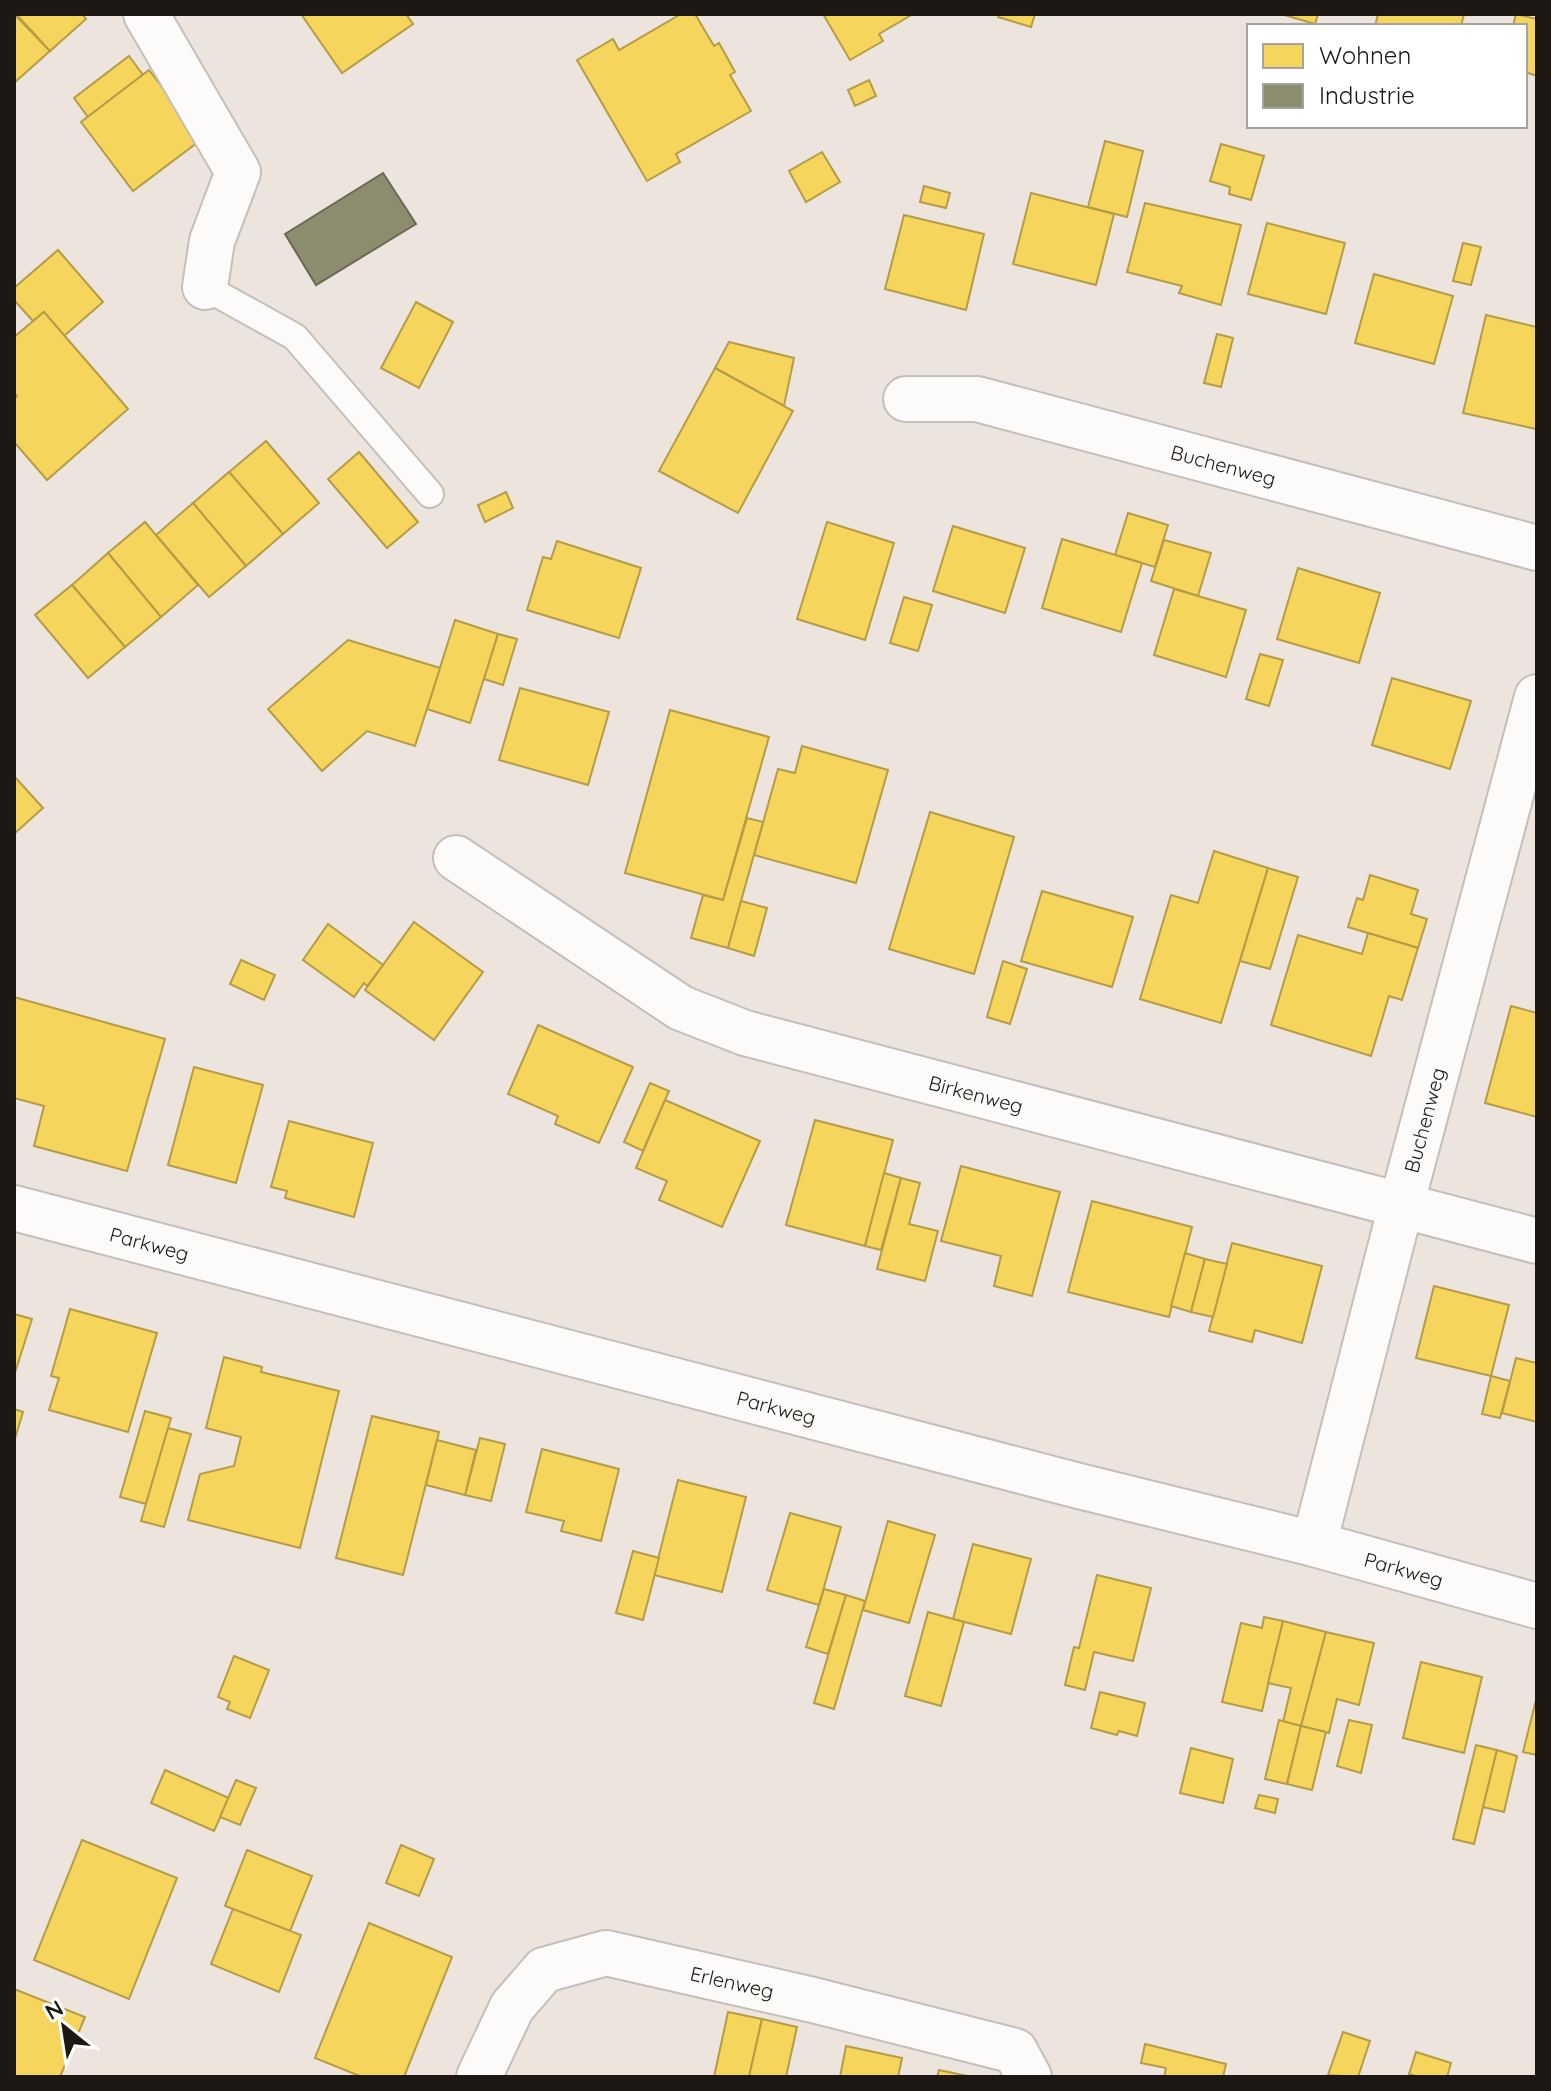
<svg xmlns="http://www.w3.org/2000/svg" width="1551" height="2091" font-family="Quicksand,sans-serif">
	<rect width="100%" height="100%" fill="#ece4dd"/>
	<g fill="#f6d55c" stroke="#b59c46" stroke-width="2">
		<polygon points="14,14 50,51 14,83"/>
		<polygon points="16,14 82,14 86,19 50,51"/>
		<polygon points="301,14 406,14 413,24 342,73"/>
		<polygon points="681,14 695,14 714,46 719,43 735,72 730,75 751,111 676,154 680,162 647,181 577,60 613,39 619,50"/>
		<polygon points="823,14 913,14 879,34 883,41 850,60"/>
		<polygon points="999,14 1035,14 1031,27 998,17"/>
		<polygon points="1281,14 1318,14 1315,24"/>
		<polygon points="1378,14 1464,14 1461,26 1375,26"/>
		<polygon points="1516,14 1537,19 1537,76 1525,72 1525,26 1513,26"/>
		<polygon points="129,56 143,75 88,117 74,98"/>
		<polygon points="149,70 202,139 133,191 81,122"/>
		<polygon points="869,80 876,96 855,106 848,90"/>
		<polygon points="1105,141 1143,151 1127,217 1088,207"/>
		<polygon points="1221,144 1264,156 1251,200 1229,194 1230,187 1210,181"/>
		<polygon points="822,152 840,182 806,202 789,171"/>
		<polygon points="924,186 950,193 946,208 920,202"/>
		<polygon points="1031,193 1114,214 1096,285 1013,264"/>
		<polygon points="1145,203 1241,225 1221,305 1179,293 1182,286 1127,272"/>
		<polygon points="904,215 984,234 966,310 885,289"/>
		<polygon points="1267,223 1345,243 1326,314 1248,294"/>
		<polygon points="1463,243 1481,247 1471,285 1453,281"/>
		<polygon points="58,250 103,302 64,336 44,312 33,321 14,300 14,288"/>
		<polygon points="1374,274 1453,296 1434,364 1355,343"/>
		<polygon points="416,302 453,322 419,388 381,368"/>
		<polygon points="44,312 128,409 47,480 14,442 14,399 17,396 14,392 14,337"/>
		<polygon points="1486,315 1537,327 1536,429 1463,413"/>
		<polygon points="1217,334 1233,338 1221,387 1204,383"/>
		<polygon points="729,342 794,358 784,406 715,368"/>
		<polygon points="715,368 793,411 738,513 659,471"/>
		<polygon points="266,441 319,503 283,534 229,472"/>
		<polygon points="359,452 418,522 387,548 328,479"/>
		<polygon points="229,472 283,534 246,566 193,503"/>
		<polygon points="506,492 513,508 485,522 478,505"/>
		<polygon points="193,503 246,566 209,597 156,535"/>
		<polygon points="1128,513 1168,525 1155,567 1115,555"/>
		<polygon points="145,522 198,585 161,617 108,553"/>
		<polygon points="827,522 894,543 865,640 797,619"/>
		<polygon points="953,526 1025,548 1005,613 933,591"/>
		<polygon points="1062,539 1142,563 1121,632 1042,608"/>
		<polygon points="1164,540 1211,553 1198,596 1151,581"/>
		<polygon points="557,541 641,568 619,638 527,610 543,557 551,559"/>
		<polygon points="108,553 161,617 125,647 72,585"/>
		<polygon points="1298,568 1380,593 1359,663 1277,639"/>
		<polygon points="72,585 125,647 88,678 35,615"/>
		<polygon points="1174,589 1246,610 1226,677 1154,655"/>
		<polygon points="904,597 932,605 918,651 890,643"/>
		<polygon points="455,620 498,634 470,723 427,709"/>
		<polygon points="498,634 517,639 503,685 484,679"/>
		<polygon points="348,640 440,668 415,746 367,731 322,771 268,709"/>
		<polygon points="1260,654 1283,660 1269,706 1246,699"/>
		<polygon points="1392,678 1471,701 1450,769 1372,745"/>
		<polygon points="520,688 609,712 588,785 499,760"/>
		<polygon points="670,710 769,737 723,900 625,873"/>
		<polygon points="802,746 888,770 856,883 754,855 778,769 795,773"/>
		<polygon points="14,776 43,808 14,834"/>
		<polygon points="930,812 1014,837 974,974 889,949"/>
		<polygon points="747,818 763,822 728,948 691,938 703,895 723,900"/>
		<polygon points="1214,851 1268,868 1221,1023 1140,999 1171,895 1198,903"/>
		<polygon points="1268,868 1298,877 1270,969 1240,961"/>
		<polygon points="1370,875 1418,890 1411,914 1427,919 1418,948 1348,927 1357,898 1363,900"/>
		<polygon points="1042,891 1133,917 1112,987 1021,961"/>
		<polygon points="741,901 767,908 754,956 728,948"/>
		<polygon points="414,922 483,972 434,1040 365,990"/>
		<polygon points="328,924 383,965 367,986 364,983 354,997 303,960"/>
		<polygon points="1368,933 1418,948 1402,1000 1389,996 1371,1056 1271,1025 1298,935 1362,954"/>
		<polygon points="241,960 275,975 264,1000 230,984"/>
		<polygon points="1003,961 1027,969 1010,1024 987,1017"/>
		<polygon points="14,997 165,1039 127,1171 34,1146 44,1106 14,1098"/>
		<polygon points="1511,1006 1537,1013 1537,1117 1485,1103"/>
		<polygon points="538,1025 633,1067 599,1143 555,1124 558,1116 508,1094"/>
		<polygon points="194,1067 263,1085 236,1183 168,1165"/>
		<polygon points="650,1083 669,1091 643,1151 624,1142"/>
		<polygon points="665,1100 760,1141 722,1227 659,1200 667,1181 636,1168"/>
		<polygon points="815,1120 893,1140 865,1246 786,1225"/>
		<polygon points="289,1121 373,1143 354,1217 285,1198 287,1191 271,1187"/>
		<polygon points="961,1166 1060,1192 1032,1296 994,1286 1001,1256 941,1241"/>
		<polygon points="884,1173 901,1178 881,1250 865,1246"/>
		<polygon points="901,1178 920,1183 909,1224 938,1231 925,1281 877,1269"/>
		<polygon points="1092,1201 1192,1227 1169,1317 1068,1292"/>
		<polygon points="1232,1243 1322,1266 1302,1343 1255,1330 1252,1342 1209,1331"/>
		<polygon points="1185,1253 1205,1259 1191,1312 1171,1306"/>
		<polygon points="1205,1259 1227,1264 1213,1317 1191,1312"/>
		<polygon points="1434,1286 1509,1305 1491,1376 1416,1358"/>
		<polygon points="70,1309 157,1333 128,1432 49,1410 59,1378 51,1376"/>
		<polygon points="14,1314 32,1319 14,1376"/>
		<polygon points="224,1357 262,1367 261,1372 339,1391 300,1548 188,1520 200,1474 234,1466 241,1437 206,1428"/>
		<polygon points="1516,1358 1537,1363 1537,1422 1502,1413"/>
		<polygon points="1491,1376 1510,1381 1500,1418 1482,1414"/>
		<polygon points="14,1409 23,1412 14,1442"/>
		<polygon points="145,1411 171,1418 146,1504 120,1497"/>
		<polygon points="372,1416 439,1432 403,1575 336,1558"/>
		<polygon points="168,1428 191,1434 164,1527 141,1521"/>
		<polygon points="480,1438 505,1444 491,1501 465,1495"/>
		<polygon points="437,1440 476,1450 465,1495 426,1485"/>
		<polygon points="542,1449 619,1469 601,1541 561,1531 564,1521 526,1512"/>
		<polygon points="678,1480 746,1497 722,1592 654,1575"/>
		<polygon points="790,1513 841,1527 819,1605 767,1590"/>
		<polygon points="888,1521 935,1535 909,1623 863,1610"/>
		<polygon points="973,1544 1031,1559 1011,1634 953,1619"/>
		<polygon points="633,1551 659,1558 643,1620 616,1613"/>
		<polygon points="1097,1575 1151,1588 1133,1661 1094,1652 1085,1690 1065,1685 1074,1647 1079,1648"/>
		<polygon points="824,1589 846,1595 828,1654 806,1647"/>
		<polygon points="846,1595 865,1601 834,1709 814,1703"/>
		<polygon points="928,1612 964,1622 941,1706 905,1696"/>
		<polygon points="1264,1617 1283,1621 1262,1711 1222,1702 1241,1623 1262,1628"/>
		<polygon points="1283,1621 1326,1632 1301,1726 1283,1722 1291,1688 1268,1683"/>
		<polygon points="1326,1632 1374,1643 1359,1705 1337,1699 1329,1733 1301,1726"/>
		<polygon points="234,1656 269,1670 250,1718 227,1709 230,1702 218,1697"/>
		<polygon points="1421,1662 1482,1677 1464,1753 1403,1738"/>
		<polygon points="1100,1692 1145,1703 1137,1736 1119,1731 1117,1735 1091,1728"/>
		<polygon points="1537,1696 1537,1755 1523,1752"/>
		<polygon points="1279,1720 1301,1726 1287,1784 1265,1779"/>
		<polygon points="1349,1720 1372,1725 1361,1773 1337,1766"/>
		<polygon points="1301,1726 1326,1732 1312,1790 1287,1784"/>
		<polygon points="1476,1745 1497,1750 1474,1844 1453,1839"/>
		<polygon points="1191,1748 1233,1759 1223,1803 1180,1793"/>
		<polygon points="1497,1750 1517,1756 1504,1812 1483,1807"/>
		<polygon points="165,1770 229,1798 214,1831 151,1803"/>
		<polygon points="236,1780 256,1788 240,1825 220,1817"/>
		<polygon points="1259,1795 1278,1799 1275,1813 1255,1808"/>
		<polygon points="82,1840 177,1878 129,1999 34,1960"/>
		<polygon points="401,1845 434,1859 419,1896 386,1883"/>
		<polygon points="247,1850 312,1876 290,1931 225,1906"/>
		<polygon points="233,1909 301,1935 279,1992 211,1964"/>
		<polygon points="369,1923 452,1957 404,2077 362,2077 315,2058"/>
		<polygon points="14,1989 85,2017 60,2077 14,2077"/>
		<polygon points="728,2012 762,2019 749,2077 714,2077"/>
		<polygon points="762,2019 797,2027 786,2077 749,2077"/>
		<polygon points="1343,2032 1370,2041 1358,2077 1328,2075"/>
		<polygon points="1145,2044 1226,2064 1223,2077 1164,2077 1166,2068 1141,2063"/>
		<polygon points="846,2046 902,2058 898,2077 840,2077"/>
		<polygon points="1416,2052 1451,2063 1447,2077 1419,2077 1409,2074"/>
		<polygon points="939,2070 972,2077 937,2077"/>
	</g>
	<polygon fill="#8c8c6e" stroke="#6b6953" stroke-width="2" points="383,173 416,224 316,285 285,234"/>
	<g fill="none" stroke-linecap="round" stroke-linejoin="round">
		<g stroke="#c5bfba" stroke-width="30">
			<polyline id="service" points="205,287 295,337 430,494"/>
		</g>
		<g stroke="#c5bfba" stroke-width="48">
			<g id="minor">
				<polyline points="146,14 238,172 212,241 205,287"/>
				<path id="s1" d="M906 399H977L1537 548"/>
				<path id="s2" d="M456 858 681 1008 745 1033 1537 1241"/>
				<path id="s3" d="M14 1208 1075 1485 1314 1544 1537 1606"/>
				<path id="s4" d="M1314 1544 1401 1206 1537 697"/>
				<path id="s5" d="M479 2077 512 2007 544 1970 606 1953 813 2000 1015 2051 1029 2077"/>
			</g>
		</g>
		<use href="#service" stroke="#fcfbfa" stroke-width="26"/>
		<use href="#minor" stroke="#fcfbfa" stroke-width="44"/>
	</g>
	<g text-anchor="middle" dominant-baseline="central" stroke-width="8" stroke-linejoin="round" paint-order="stroke">
		<g font-size="20" fill="#1d1814" stroke="#fff">
			<text stroke="none"><textPath href="#s1" startOffset="326">Buchenweg</textPath></text>
			<text stroke="none"><textPath href="#s2" startOffset="578">Birkenweg</textPath></text>
			<text stroke="none"><textPath href="#s4" startOffset="438">Buchenweg</textPath></text>
			<text stroke="none"><textPath href="#s3" startOffset="140">Parkweg</textPath></text>
			<text stroke="none"><textPath href="#s3" startOffset="788">Parkweg</textPath></text>
			<text stroke="none"><textPath href="#s3" startOffset="1436">Parkweg</textPath></text>
			<text stroke="none"><textPath href="#s5" startOffset="320">Erlenweg</textPath></text>
		</g>
	</g>
	<rect width="1551" height="2091" fill="none" stroke="#1d1814" stroke-width="32"/>
	<rect x="1247" y="24" width="280" height="104" fill="#ffffff" stroke="#a5a3a1" stroke-width="2"/>
	<rect x="1263" y="44" width="40" height="24" fill="#f6d55c" stroke="#a5a3a1" stroke-width="2"/>
	<text x="1319" y="64" font-size="24" fill="#1d1814">Wohnen</text>
	<rect x="1263" y="84" width="40" height="24" fill="#8c8c6e" stroke="#a5a3a1" stroke-width="2"/>
	<text x="1319" y="104" font-size="24" fill="#1d1814">Industrie</text>
	<g transform="translate(64 2027) rotate(330)" stroke="#ffffff" stroke-width="6" paint-order="stroke">
	<path d="M0-6L14 30L0 20L-14 30Z" fill="#1d1814"/>
	<text y="-12" font-size="22" font-weight="bold" text-anchor="middle" fill="#1d1814">N</text>
	</g>
</svg>
